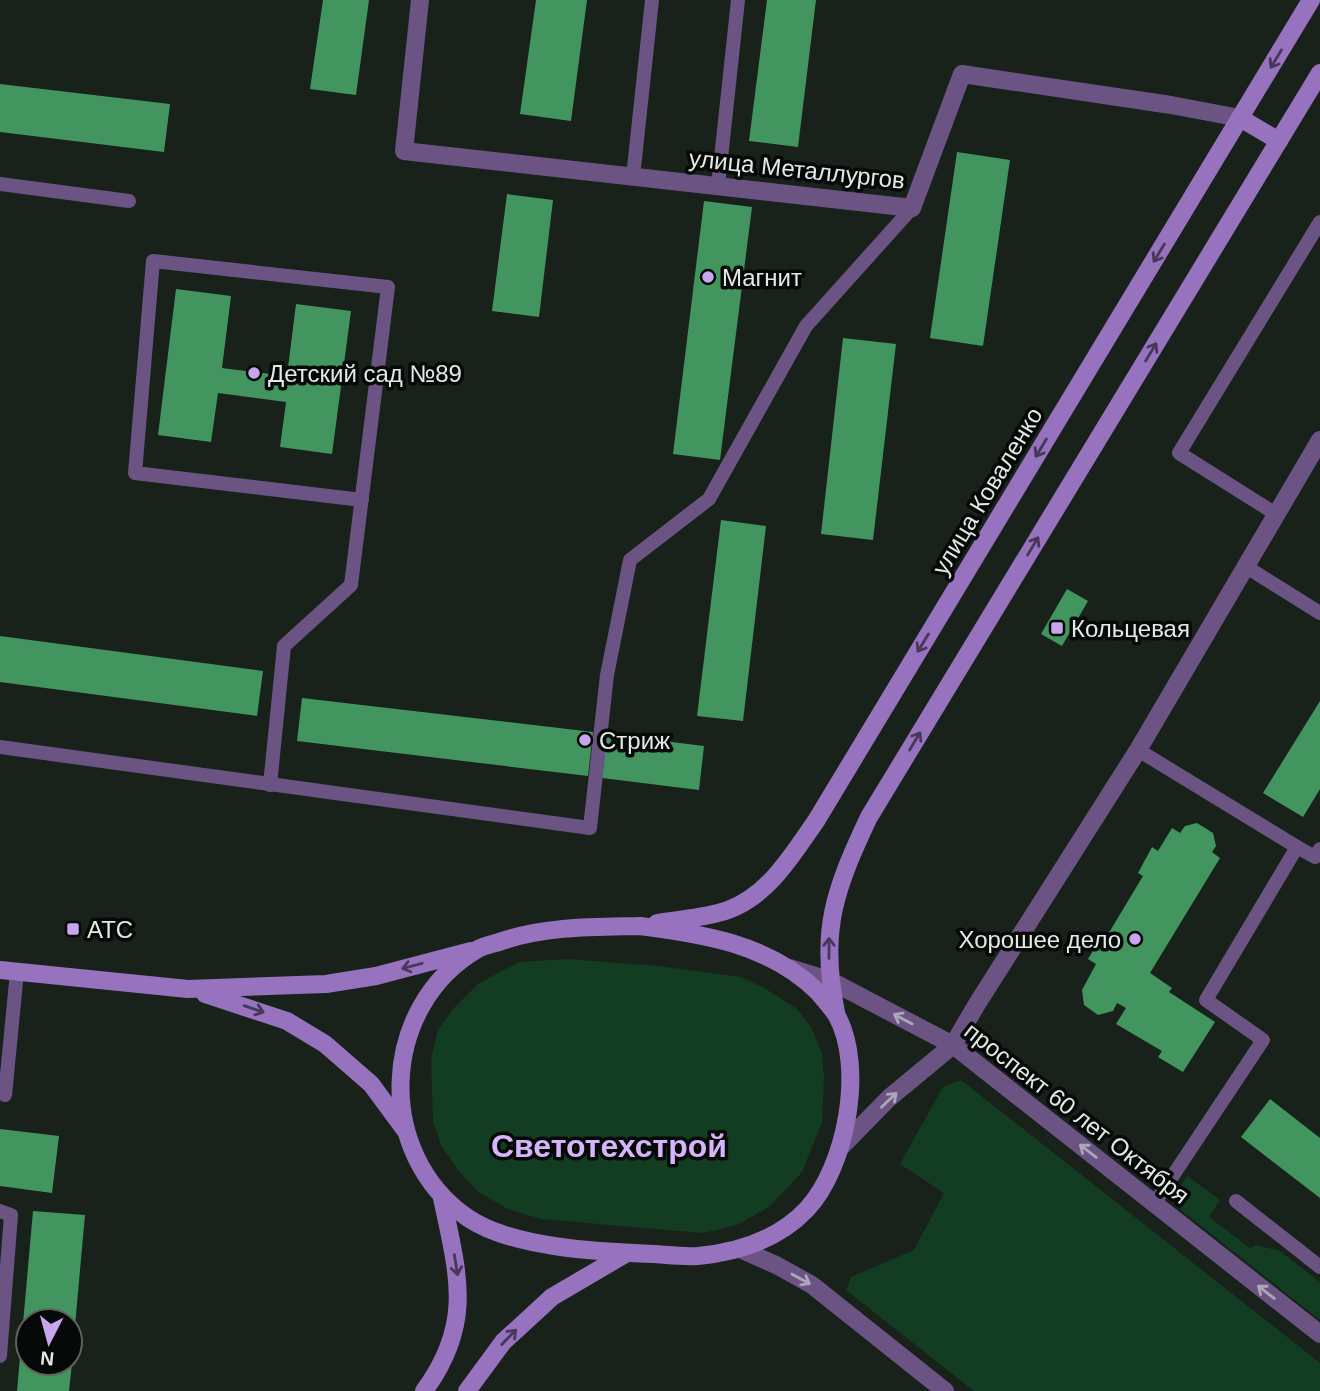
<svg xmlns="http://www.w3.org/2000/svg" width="1320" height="1391" font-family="Helvetica,sans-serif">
	<rect width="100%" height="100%" fill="#19211b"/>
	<g fill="#123d22">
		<polygon points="568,959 658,966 741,977 766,989 797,1009 811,1027 822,1054 824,1078 822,1122 802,1172 769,1207 737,1225 703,1233 541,1219 508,1209 477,1191 458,1170 441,1145 433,1121 431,1059 438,1030 453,1009 478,984 519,962"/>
		<polygon points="961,1080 1320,1363 1320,1391 974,1391 846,1290 851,1277 914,1250 944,1193 900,1164 943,1087"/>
		<polygon points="1187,1176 1220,1200 1209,1217 1250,1248 1256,1245 1280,1251 1320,1282 1320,1320 1181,1210 1176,1194"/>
	</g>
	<g fill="#42955f">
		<polygon points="323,0 369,0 356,95 310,89"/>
		<polygon points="536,0 587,0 571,121 520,114"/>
		<polygon points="767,0 816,0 798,147 749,141"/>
		<polygon points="0,84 170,104 164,152 0,132"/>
		<polygon points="957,152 1010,160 983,346 930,338"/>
		<polygon points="507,194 553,200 539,317 492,311"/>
		<polygon points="704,201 752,207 720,460 673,454"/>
		<polygon points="176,289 231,296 222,368 287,376 296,304 351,311 332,454 280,447 286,402 218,393 211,442 158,435"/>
		<polygon points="843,338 896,344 873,540 821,534"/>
		<polygon points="721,520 766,526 743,721 697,716"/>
		<polygon points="1067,589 1088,601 1062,646 1041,634"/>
		<polygon points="0,636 263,671 257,716 0,682"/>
		<polygon points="302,698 593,732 588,776 297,741"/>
		<polygon points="1320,701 1320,789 1303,817 1263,793"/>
		<polygon points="607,734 704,746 699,790 602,778"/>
		<polygon points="1197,823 1213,833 1216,846 1212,852 1220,858 1150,973 1172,988 1169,992 1215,1022 1183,1072 1158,1057 1162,1051 1116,1024 1126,1008 1117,1003 1113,1011 1098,1015 1084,1005 1082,990 1096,964 1088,959 1102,936 1107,936 1143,876 1138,873 1152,847 1158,851 1172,828 1180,833 1185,826"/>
		<polygon points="1270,1099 1320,1138 1320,1198 1241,1137"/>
		<polygon points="0,1129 59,1136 52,1193 0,1186"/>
		<polygon points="33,1211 85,1215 72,1359 70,1359 70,1321 28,1321 28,1363 72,1363 69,1391 17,1391"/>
	</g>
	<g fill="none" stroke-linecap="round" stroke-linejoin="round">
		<g stroke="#6b5484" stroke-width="14">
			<polyline points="633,177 652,0"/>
			<polyline points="0,184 129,201"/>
			<polyline points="718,186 738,0"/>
			<polyline points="1276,514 1179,453 1320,222"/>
			<polyline points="1245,566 1320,613"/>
			<polyline points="0,747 590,828 607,675 630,560 709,499 806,326 912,208"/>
			<polyline points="1138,750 1297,847 1206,1000 1263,1040 1154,1204"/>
			<polyline points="270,785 284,646 351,585 388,287 153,261 135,473 362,500"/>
			<polyline points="1297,847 1315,857 1320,849"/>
			<polyline points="5,1095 17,972"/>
			<polyline points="1236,1201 1320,1267"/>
			<polyline points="0,1211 11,1215 0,1356"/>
		</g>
		<g stroke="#6b5484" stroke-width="18">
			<polyline points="420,0 404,151 912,208 962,74 1171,105 1240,118"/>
			<polyline points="790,968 829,980 953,1045 1320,1334"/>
			<polyline points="840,1148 889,1098 953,1045 977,1004 1138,750 1320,440"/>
			<polyline points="740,1249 776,1265 812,1285 945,1391"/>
		</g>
		<g stroke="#9772bf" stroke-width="18">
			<polyline points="1240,118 1279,141"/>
			<path d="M657 923C680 919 706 918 728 910 769 895 792 855 816 821L1311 0"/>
			<path d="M640 926C703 934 769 944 817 991 823 998 832 1008 837 1016 865 1068 846 1167 807 1209 779 1239 738 1252 698 1256 684 1257 668 1255 654 1254 600 1252 512 1248 468 1218 374 1154 379 1006 478 949 485 945 494 944 502 941 547 926 594 927 640 926Z"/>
			<polyline points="0,970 188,989 326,984 376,976 471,951"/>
			<polyline points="205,994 287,1021 325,1044 371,1084 405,1130"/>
			<path d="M836 1012C819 931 835 889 869 817L1320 73"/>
			<path d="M424 1391C474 1323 458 1275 442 1198"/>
			<polyline points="467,1391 503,1342 552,1297 627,1253"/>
		</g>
	</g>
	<defs><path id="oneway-shaft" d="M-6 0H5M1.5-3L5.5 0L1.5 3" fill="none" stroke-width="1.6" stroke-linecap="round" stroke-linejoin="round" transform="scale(1.75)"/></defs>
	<g stroke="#47385a">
		<use href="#oneway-shaft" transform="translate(1276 59) rotate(121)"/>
		<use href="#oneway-shaft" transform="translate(1159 253) rotate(121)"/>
		<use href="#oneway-shaft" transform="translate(1151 352) rotate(-59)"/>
		<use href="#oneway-shaft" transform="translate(1041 448) rotate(121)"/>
		<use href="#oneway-shaft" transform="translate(1033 546) rotate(-59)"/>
		<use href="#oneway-shaft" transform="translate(923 643) rotate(121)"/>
		<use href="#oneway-shaft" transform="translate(915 741) rotate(-59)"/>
		<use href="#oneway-shaft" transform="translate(829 948) rotate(-90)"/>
		<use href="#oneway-shaft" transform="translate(412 966) rotate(165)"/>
		<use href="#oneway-shaft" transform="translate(254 1009) rotate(19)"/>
		<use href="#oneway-shaft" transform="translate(456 1265) rotate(81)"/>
		<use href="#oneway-shaft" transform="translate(509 1337) rotate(-46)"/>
	</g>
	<g stroke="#ada6b9">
		<use href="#oneway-shaft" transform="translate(903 1019) rotate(-152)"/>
		<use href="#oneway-shaft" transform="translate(889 1100) rotate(-43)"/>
		<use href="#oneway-shaft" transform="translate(1088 1151) rotate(-142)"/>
		<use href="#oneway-shaft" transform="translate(801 1279) rotate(29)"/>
		<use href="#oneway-shaft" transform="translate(1266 1292) rotate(-142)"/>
	</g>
	<g fill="#c8a6ef" stroke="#060907" stroke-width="2.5">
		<circle cx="708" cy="277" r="7"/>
		<circle cx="254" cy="373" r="7"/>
		<rect x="1050" y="621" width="14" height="14" rx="3.5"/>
		<circle cx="585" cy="740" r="7"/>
		<rect x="66" y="922" width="14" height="14" rx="3.5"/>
		<circle cx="1135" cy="939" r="7"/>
	</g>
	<g text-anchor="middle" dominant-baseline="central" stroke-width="7" stroke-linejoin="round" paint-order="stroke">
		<g font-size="24" fill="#e3e9e4" stroke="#060907">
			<text transform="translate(797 169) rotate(6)">улица Металлургов</text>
			<text transform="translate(987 491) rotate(-59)">улица Коваленко</text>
			<text transform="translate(1077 1113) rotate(38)">проспект 60 лет Октября</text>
		</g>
		<g font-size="24" fill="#e3e9e4" stroke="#060907" text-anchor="start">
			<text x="722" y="277">Магнит</text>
			<text x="268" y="373">Детский сад №89</text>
			<text x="1071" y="628">Кольцевая</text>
			<text x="599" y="740">Стриж</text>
			<text x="87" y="929">АТС</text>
			<text x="1121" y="939" text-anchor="end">Хорошее дело</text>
		</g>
		<g font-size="32" font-weight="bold" fill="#d5b5fa" stroke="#060907">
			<text x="609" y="1146">Светотехстрой</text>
		</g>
	</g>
	<g transform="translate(49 1342) rotate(186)"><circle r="33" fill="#060907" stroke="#5e635f" stroke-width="2"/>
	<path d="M0-5L12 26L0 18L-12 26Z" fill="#c8a6ef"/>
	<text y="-10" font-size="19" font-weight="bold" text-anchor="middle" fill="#e3e9e4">N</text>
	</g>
</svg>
